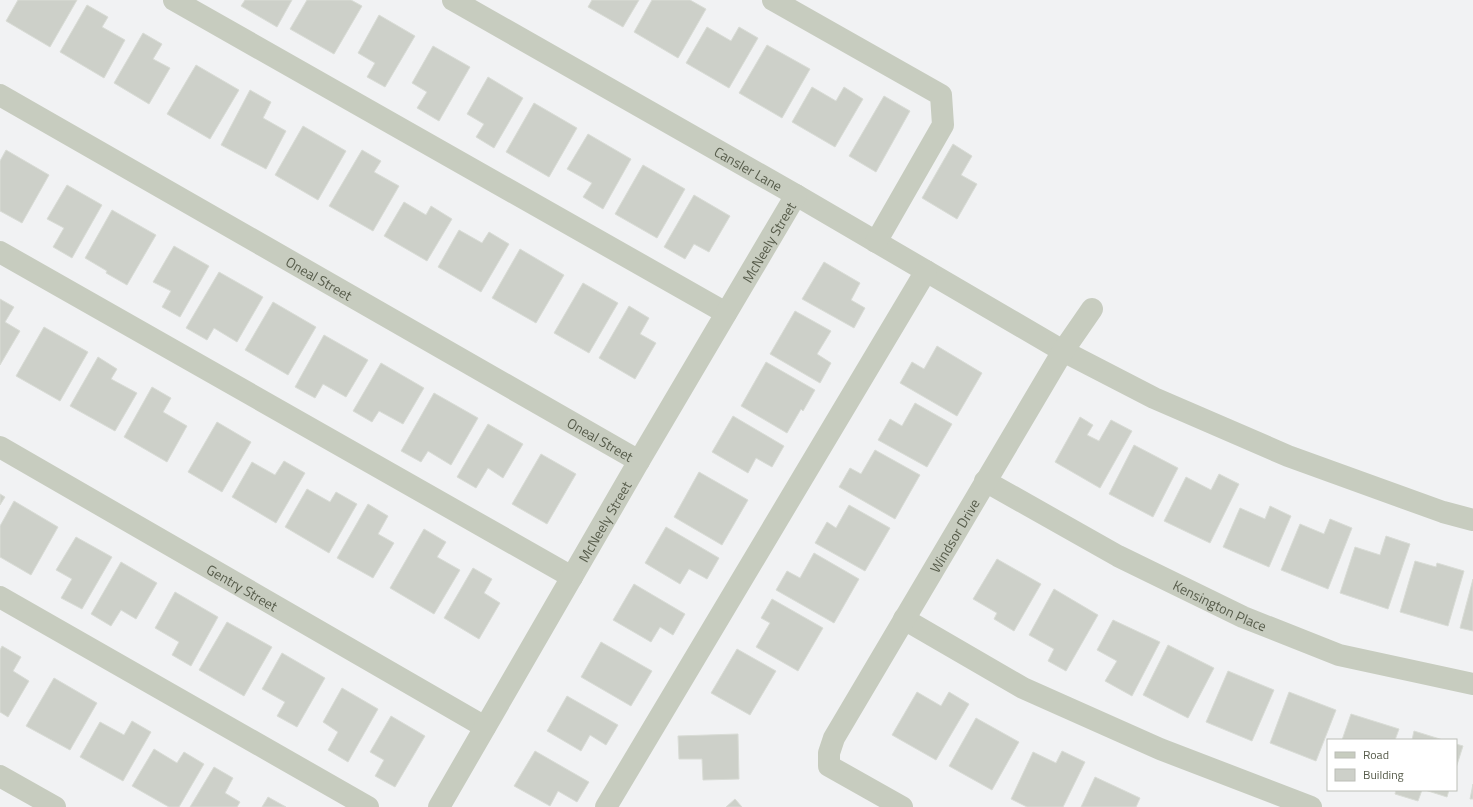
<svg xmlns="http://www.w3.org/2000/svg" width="1473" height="807" font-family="'Titillium Web',sans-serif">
	<rect width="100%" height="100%" fill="#f1f2f3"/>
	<g fill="#cdd0c9" stroke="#d9dcd6">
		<polygon points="18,0 77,0 50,47 6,21"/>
		<polygon points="245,0 292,0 277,27 241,6"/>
		<polygon points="307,0 351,0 362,6 334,54 290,29"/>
		<polygon points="592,0 639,0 623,27 588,7"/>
		<polygon points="652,0 690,0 706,9 678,58 634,32"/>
		<polygon points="87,5 108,17 102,27 125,40 104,78 60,52"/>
		<polygon points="379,15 415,36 385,87 367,77 375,63 358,53"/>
		<polygon points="707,27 731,41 739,27 758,38 729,88 686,63"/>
		<polygon points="143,33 162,44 153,59 170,68 149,104 114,83"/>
		<polygon points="767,45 810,69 782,118 739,93"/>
		<polygon points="433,46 470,67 439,121 417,108 427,92 412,83"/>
		<polygon points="196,65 239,90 210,139 167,114"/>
		<polygon points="488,77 523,98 494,148 476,137 484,124 467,114"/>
		<polygon points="812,87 836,101 844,87 863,99 835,147 792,122"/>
		<polygon points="250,90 271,102 263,118 286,131 266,169 221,145"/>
		<polygon points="884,96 910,111 876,172 849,156"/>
		<polygon points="534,103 577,128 549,177 506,152"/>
		<polygon points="303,126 346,151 318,200 275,175"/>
		<polygon points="588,134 631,159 603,209 583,197 592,183 567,169"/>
		<polygon points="953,144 972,156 961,175 977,184 957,219 922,198"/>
		<polygon points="6,150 49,175 22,223 0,211 0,161"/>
		<polygon points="362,150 381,161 374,172 399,186 373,231 329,206"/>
		<polygon points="643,165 685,189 657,238 615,214"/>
		<polygon points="67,185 102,205 72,258 53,247 64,228 47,219"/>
		<polygon points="694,195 730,216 709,252 694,244 685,259 664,247"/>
		<polygon points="404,202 426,215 431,206 452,219 427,261 384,236"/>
		<polygon points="112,210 156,235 127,285 106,273 107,271 85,258"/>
		<polygon points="459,230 482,243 489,232 509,244 481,292 438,267"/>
		<polygon points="174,246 209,266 180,317 162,307 171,291 153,282"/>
		<polygon points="520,249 564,275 536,323 492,298"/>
		<polygon points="824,262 860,283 851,300 865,308 854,328 802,299"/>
		<polygon points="219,272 263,297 237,342 214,328 207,340 186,328"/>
		<polygon points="583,283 618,303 589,353 554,333"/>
		<polygon points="0,299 14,307 5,322 20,331 0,365"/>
		<polygon points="273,302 316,327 288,375 245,350"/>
		<polygon points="629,306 649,318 640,334 656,343 635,379 599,358"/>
		<polygon points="795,311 831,331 817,354 831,363 820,383 770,354"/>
		<polygon points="44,327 88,352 60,401 16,376"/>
		<polygon points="324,335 368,360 346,397 323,384 315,398 295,387"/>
		<polygon points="937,346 982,373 957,416 900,383 912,362 924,369"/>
		<polygon points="98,357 117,369 111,379 137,393 115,431 70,406"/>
		<polygon points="766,362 815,390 803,411 801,409 787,433 741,406"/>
		<polygon points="381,363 424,388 403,424 379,411 372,422 353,411"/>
		<polygon points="152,387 171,398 163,412 187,426 167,462 124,437"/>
		<polygon points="434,393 478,418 451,465 428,451 421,462 401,451"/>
		<polygon points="915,403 952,424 927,467 878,440 890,419 902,426"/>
		<polygon points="733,416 784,446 772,467 756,458 748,473 712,452"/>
		<polygon points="1080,417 1093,425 1087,435 1099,441 1111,420 1132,431 1100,488 1055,462"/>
		<polygon points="217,422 251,442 222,492 188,472"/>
		<polygon points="488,424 523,444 503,478 488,468 476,488 457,477"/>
		<polygon points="1134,445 1178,468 1153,517 1109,494"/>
		<polygon points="875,450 920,475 895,519 839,487 850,468 861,474"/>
		<polygon points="541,454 576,474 547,524 512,504"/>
		<polygon points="284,461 305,473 276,523 232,497 252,462 275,475"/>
		<polygon points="699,472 748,500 722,545 674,517"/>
		<polygon points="1219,474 1239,484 1210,543 1164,521 1186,477 1211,490"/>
		<polygon points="307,489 330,502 336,492 357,504 329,553 285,527"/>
		<polygon points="0,494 5,497 0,505"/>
		<polygon points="14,501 58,527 31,575 0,557 0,526"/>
		<polygon points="368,504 388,516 378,534 394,543 373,578 337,558"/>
		<polygon points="849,505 890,528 865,571 815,543 827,522 836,528"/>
		<polygon points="1270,506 1291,516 1269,567 1223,547 1240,508 1265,519"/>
		<polygon points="1330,519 1352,528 1328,589 1281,570 1300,524 1324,534"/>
		<polygon points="666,527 719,558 707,579 689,569 680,584 645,563"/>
		<polygon points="424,529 446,542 437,557 460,570 434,614 390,588"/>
		<polygon points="1386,536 1410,544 1388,609 1340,593 1355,547 1380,555"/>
		<polygon points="76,537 112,557 82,609 61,598 72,579 56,570"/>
		<polygon points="814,553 859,579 834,623 776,590 787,571 800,578"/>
		<polygon points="997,559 1041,584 1014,631 994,619 997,613 973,599"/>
		<polygon points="1415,561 1436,567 1437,563 1464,571 1448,626 1400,612"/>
		<polygon points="121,562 157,583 136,619 121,610 111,626 91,614"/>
		<polygon points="473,568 492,579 484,593 500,603 479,639 444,618"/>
		<polygon points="1473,579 1473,631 1460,628"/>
		<polygon points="634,584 685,614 673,635 660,627 651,642 613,620"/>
		<polygon points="1054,589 1098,615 1066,671 1048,661 1054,649 1029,635"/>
		<polygon points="175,592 218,617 191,666 172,655 179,642 155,628"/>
		<polygon points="772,599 823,628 798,671 756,647 770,623 761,618"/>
		<polygon points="1113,620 1160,642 1132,696 1105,681 1117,661 1097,650"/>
		<polygon points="227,622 272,647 244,696 199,670"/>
		<polygon points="601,642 652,671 631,706 581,677"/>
		<polygon points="1168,645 1214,668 1188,718 1143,695"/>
		<polygon points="2,646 21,657 13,671 29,681 8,717 0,712 0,650"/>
		<polygon points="737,649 776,671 750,715 711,693"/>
		<polygon points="282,653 325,678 297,727 277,716 285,702 262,689"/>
		<polygon points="1228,671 1274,690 1252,741 1206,722"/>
		<polygon points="54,678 97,703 70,750 26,726"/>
		<polygon points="342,688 378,709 348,762 328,750 338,732 323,722"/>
		<polygon points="917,692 941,706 949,692 969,704 936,760 892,735"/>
		<polygon points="1289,692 1336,710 1316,761 1270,743"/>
		<polygon points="567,696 618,725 606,745 590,735 581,751 547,731"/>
		<polygon points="1351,714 1399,729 1395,740 1342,740"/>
		<polygon points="391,716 425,736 395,787 375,776 384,760 370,752"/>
		<polygon points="976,718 1019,742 992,790 949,766"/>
		<polygon points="132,721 151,732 123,781 80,757 100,722 124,735"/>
		<polygon points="1414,731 1443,740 1412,740"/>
		<polygon points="738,734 739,779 703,780 702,759 679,759 678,736"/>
		<polygon points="1456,744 1463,746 1456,768"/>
		<polygon points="154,749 177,763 184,752 204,764 179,807 169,807 132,786"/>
		<polygon points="535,751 589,782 577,802 558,791 550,806 514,786"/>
		<polygon points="1062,751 1085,762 1063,807 1027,807 1011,799 1033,752 1056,763"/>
		<polygon points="214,767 233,778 225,793 240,802 237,807 190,807"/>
		<polygon points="1095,777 1140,798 1136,807 1081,807"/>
		<polygon points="1473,784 1473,799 1470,799"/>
		<polygon points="1396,790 1422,790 1418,801 1395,794"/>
		<polygon points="1425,790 1449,790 1447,797"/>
		<polygon points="268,797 286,807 262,807"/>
		<polygon points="735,799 742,807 726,807"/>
	</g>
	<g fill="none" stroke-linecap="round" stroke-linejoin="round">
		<g stroke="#c7ccbf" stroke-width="22">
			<polyline points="174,0 726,313"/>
			<path id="s1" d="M453 0 796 195 1063 351 1154 398 1288 456 1443 512 1473 520"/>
			<polyline points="773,0 941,95 943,125 876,242"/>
			<path id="s2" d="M0 95 639 461"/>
			<polyline points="0,252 572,577"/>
			<path id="s3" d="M0 447 485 727"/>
			<path id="s4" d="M985 481 1118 556 1243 617 1339 655 1473 684"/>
			<polyline points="0,597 368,807"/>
			<polyline points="904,619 1023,688 1160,749 1311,807"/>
			<polyline points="0,776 55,807"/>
			<path id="s5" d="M439 807 639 461 796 195"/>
			<polyline points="606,807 926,271"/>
			<path id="s6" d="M902 807 829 766V753L834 738 1063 351 1092 309"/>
		</g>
	</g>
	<g text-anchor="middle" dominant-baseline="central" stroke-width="3.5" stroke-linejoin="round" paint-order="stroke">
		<g font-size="14" fill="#575c4b" stroke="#fff">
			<text stroke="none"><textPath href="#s1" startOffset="340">Cansler Lane</textPath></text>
			<text stroke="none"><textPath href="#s5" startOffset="654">McNeely Street</textPath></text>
			<text stroke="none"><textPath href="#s2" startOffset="368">Oneal Street</textPath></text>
			<text stroke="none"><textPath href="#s2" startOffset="692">Oneal Street</textPath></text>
			<text stroke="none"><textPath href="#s5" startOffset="330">McNeely Street</textPath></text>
			<text stroke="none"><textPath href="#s6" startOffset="348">Windsor Drive</textPath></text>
			<text stroke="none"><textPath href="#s3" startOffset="280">Gentry Street</textPath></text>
			<text stroke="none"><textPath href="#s4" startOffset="266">Kensington Place</textPath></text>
		</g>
	</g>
	<rect x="1327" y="739" width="130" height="52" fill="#ffffff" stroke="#bcbeb7"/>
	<rect x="1335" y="752" width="20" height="6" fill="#c7ccbf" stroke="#bcbeb7"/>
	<text x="1363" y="759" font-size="12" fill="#575c4b">Road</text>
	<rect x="1335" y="769" width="20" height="12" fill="#cdd0c9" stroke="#bcbeb7"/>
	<text x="1363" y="779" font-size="12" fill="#575c4b">Building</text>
</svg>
